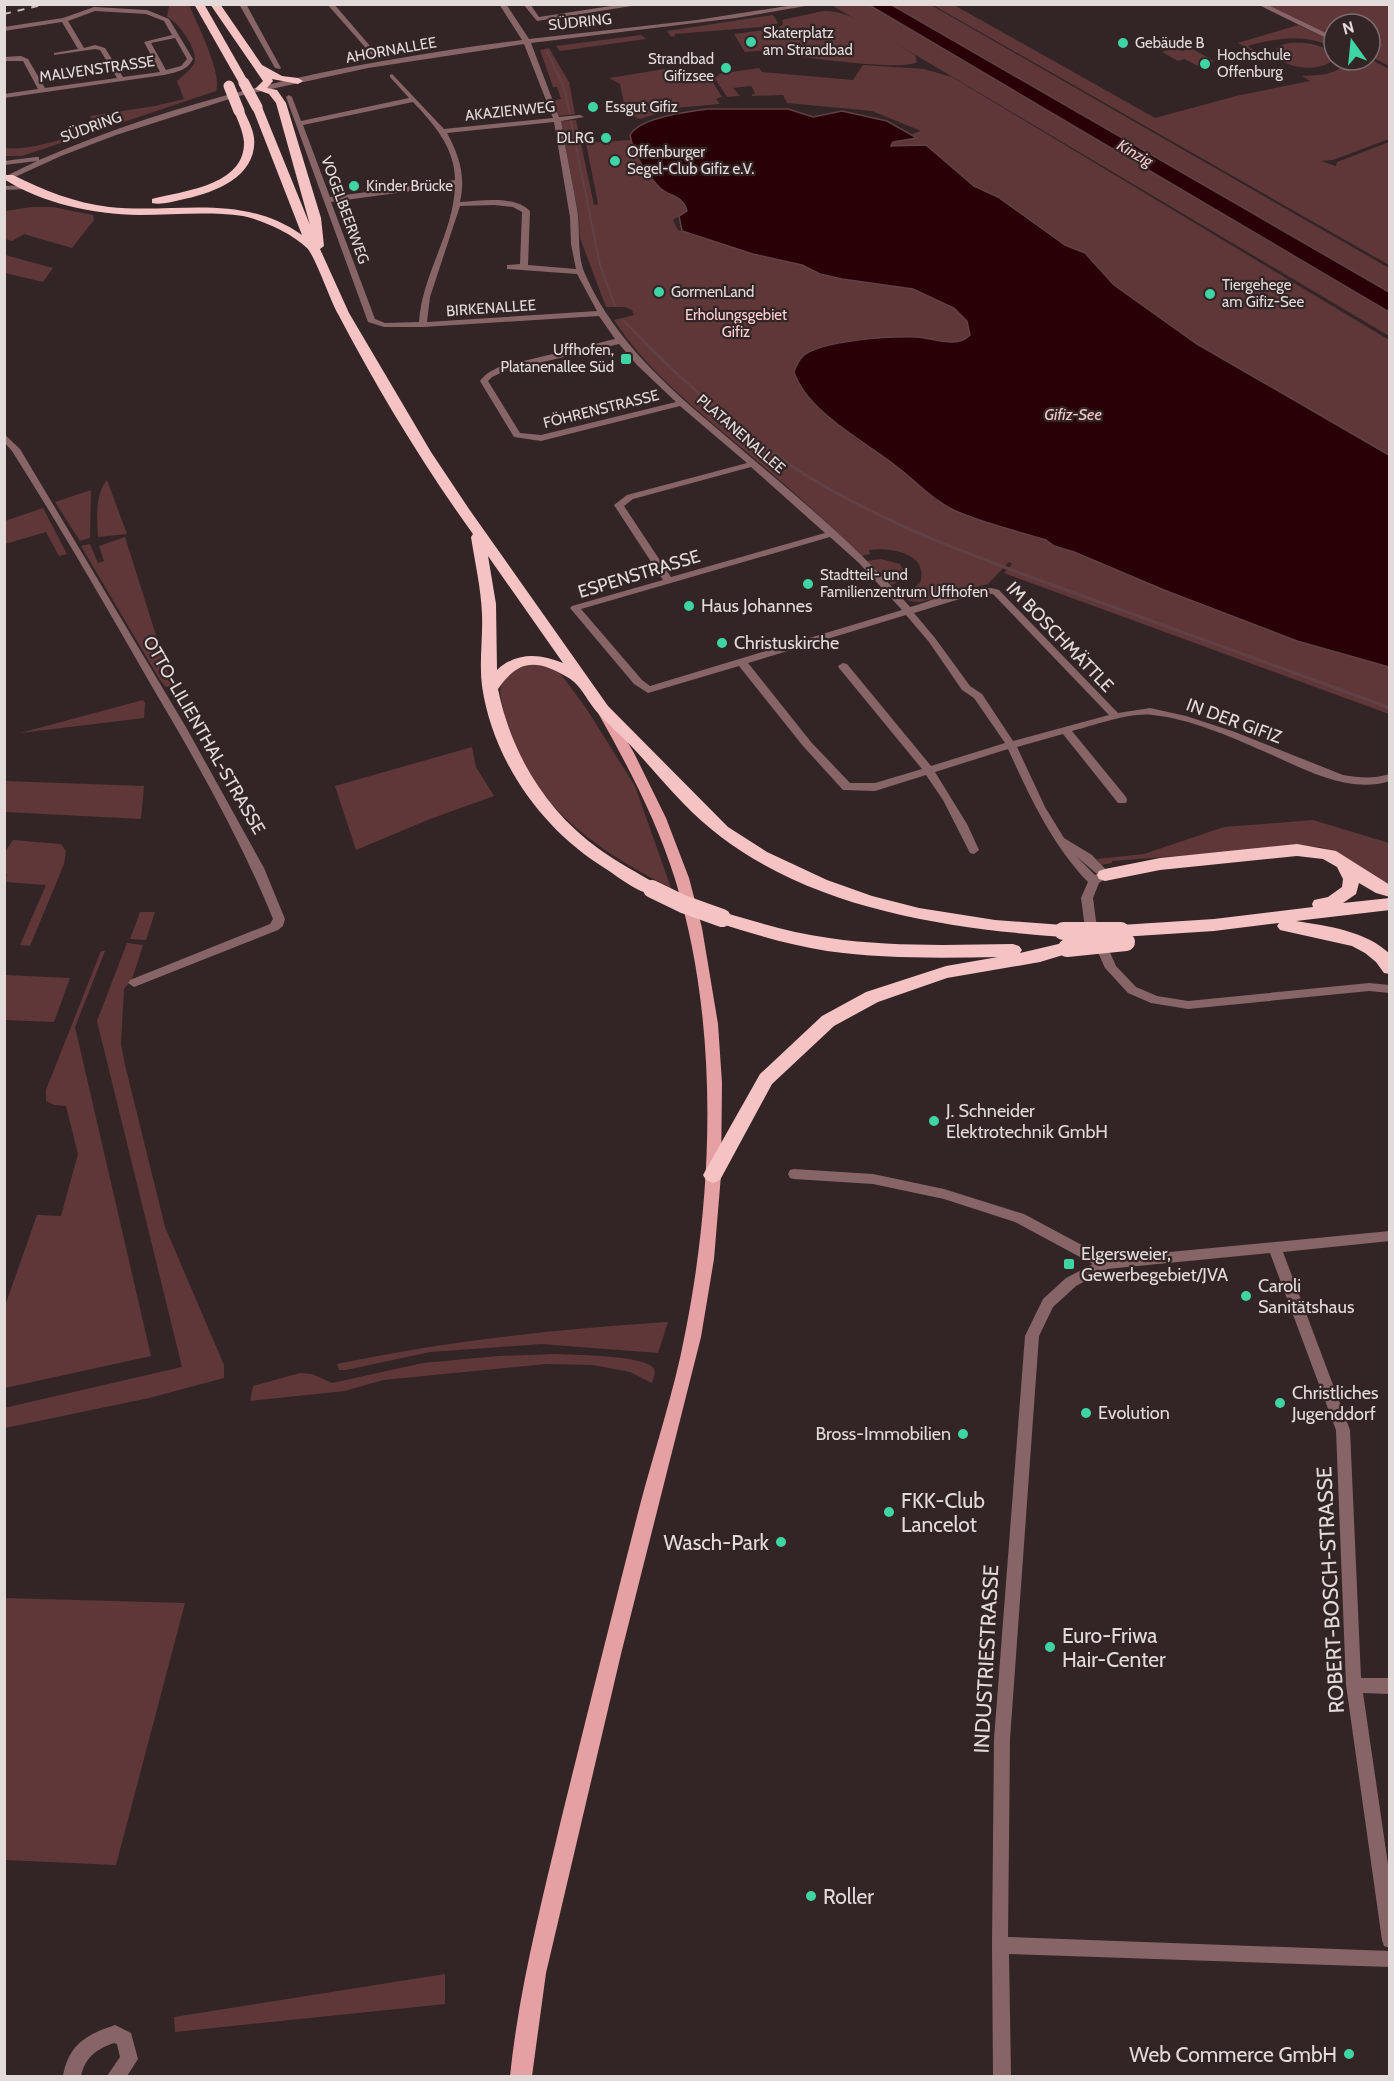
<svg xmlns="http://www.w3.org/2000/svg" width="1394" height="2081" font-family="Cabin,sans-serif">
	<rect width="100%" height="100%" fill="#332526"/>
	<g fill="#5f3739">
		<polygon points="836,4 869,5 1389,312 1389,336 833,6"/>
		<path d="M169 5H189C196 21 223 75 216 91L22 156H5V148C28 151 74 138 94 125L90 116 155 106 184 99 177 81C183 76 190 70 194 64 200 52 178 21 167 17Z"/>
		<polygon points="892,5 931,5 1389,268 1389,292"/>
		<path d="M933 5H954L1155 118 1236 96 1310 81 1302 76C1316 75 1341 76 1346 60L1370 59 1389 69V139L1333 160 1321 161 1336 166 1337 162 1389 142V265Z"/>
		<polygon points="1266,5 1389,5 1389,66 1370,56 1370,24 1334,24 1334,38"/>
		<path d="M823 11C852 9 891 40 915 55L917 62C901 72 801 56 777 54L769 50 745 52 734 34 778 28 783 24 782 20Z"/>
		<polygon points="773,15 778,23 773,26 675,34 675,36 671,37 667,31"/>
		<path d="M1298 25 1334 42V48C1306 33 1276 38 1248 46L1254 50H1251L1238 43Z"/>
		<polygon points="641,35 646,39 560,51 556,46"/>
		<path d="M1289 43C1304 42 1318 43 1331 52L1332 61C1317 72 1289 69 1275 56L1274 52 1281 45Z"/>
		<polygon points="1175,47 1182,51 1191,48 1214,61 1200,67 1184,59 1178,61 1162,52"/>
		<polygon points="549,48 569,82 575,114 559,116 554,100 561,99 557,87 553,87 540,50"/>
		<polygon points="863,65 924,69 952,77 1389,340 1389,455 1197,344 1114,285 1085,253 1065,245 998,197 974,186 926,145 891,146 893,142 916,138 912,134 921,131 872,111 787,103 783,95 751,96 755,93 751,86 733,88 740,96 727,97 714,77 719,76 718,74 759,68 762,72 853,80"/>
		<polygon points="671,68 675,73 697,71 701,77 709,76 722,97 716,99 720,104 675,108 640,119 626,113 620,84 609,78"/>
		<path d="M576 120 594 205 598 204 586 143 631 140C633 155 645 173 657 184 668 193 683 196 687 211L673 220 678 230 753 254 802 265 820 274 842 279 913 289 954 308 967 321 970 335C957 349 933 338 917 337 884 335 834 341 804 355L820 410 832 417 858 441 873 448 925 488 935 500 1046 540 1054 546 1074 552 1164 590 1297 641 1389 667V714L1004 573 1012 564 1009 562 988 584 920 602 909 601 900 590 907 593 920 583C930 553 889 547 869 550L870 554 862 556C824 519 784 483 743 449 698 411 645 369 614 320L634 315 632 310 625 307H606L580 238 579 218 561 121Z"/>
		<polygon points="31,207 53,207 93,215 94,220 72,248 24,234 12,241 5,239 5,211"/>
		<polygon points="5,255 53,268 43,282 5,273"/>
		<path d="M107 480 127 534 98 537C97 518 95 494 107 480Z"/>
		<polygon points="91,490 90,538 80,541 55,502"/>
		<polygon points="43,508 67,554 59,556 46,532 5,544 5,521"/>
		<polygon points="125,537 172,686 166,687 160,680 81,546 90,544 98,563 104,561 99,546"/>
		<polygon points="881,559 900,564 905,573 904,578 892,585 867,561"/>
		<path d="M528 662 557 669 586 708 635 786 671 888C600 853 523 800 505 718 502 702 497 689 503 673Z"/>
		<polygon points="143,700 145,703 144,718 20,733"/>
		<polygon points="472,747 476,767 494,796 430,819 356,850 335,786"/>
		<polygon points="5,781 144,786 141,819 5,812"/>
		<path d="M1313 820 1389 843V887C1380 881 1369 877 1360 871 1339 855 1334 847 1306 846L1112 861V863L1101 865 1097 859 1144 854 1224 827Z"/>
		<polygon points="13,840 61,844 66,851 64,864 30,946 20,945 46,885 5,882 7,874 5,874 5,852"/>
		<polygon points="140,912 155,912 146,940 130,939"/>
		<polygon points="127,943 143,945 132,979 124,989 121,1044 125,1065 165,1227 224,1365 224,1378 149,1398 5,1428 4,1408 182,1367 97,1021"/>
		<polygon points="101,951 105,951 75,1027 151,1356 5,1388 5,1306 37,1215 61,1216 78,1154 66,1106 54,1105 46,1101 46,1090"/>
		<polygon points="5,975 70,978 54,1022 5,1020"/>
		<path d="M668 1322 658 1353 541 1344 430 1352 346 1370H339L337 1364C446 1341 556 1329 668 1322Z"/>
		<path d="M555 1354C572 1355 648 1355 654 1369 656 1373 653 1379 652 1383L630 1372 593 1365 546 1364 383 1380 345 1391 250 1401 253 1386 300 1373 312 1374 332 1383 423 1363 498 1356Z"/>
		<polygon points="5,1598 185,1603 116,1865 5,1860"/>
		<polygon points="445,1974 445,2004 175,2032 174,2017"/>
	</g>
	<g fill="#290005" stroke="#614145" stroke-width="1.5">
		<polygon points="869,5 892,5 1389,292 1389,312"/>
		<path d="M707 109H788L813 117 842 111 887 121 917 138 893 142 891 146 926 145 974 186 998 197 1065 245 1085 253 1114 285 1197 344 1389 455V667L1297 641 1164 590 1074 552 1054 546 1046 540C1017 531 986 524 958 512 934 502 917 482 896 466 864 441 807 412 794 372 796 366 799 360 803 356 822 340 892 336 917 337 933 338 957 349 970 335L967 321 954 308 913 289 842 279 820 274 802 265 753 254 682 231 679 216 687 211C683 195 670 197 660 188 645 173 634 155 630 135 640 117 688 112 707 109Z"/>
	</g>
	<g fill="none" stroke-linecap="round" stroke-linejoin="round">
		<g stroke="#614145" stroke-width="2">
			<polyline points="547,51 564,88 570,114"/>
			<polyline points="571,121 600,265 615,306"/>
			<polyline points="623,320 648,345"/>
		</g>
		<path stroke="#614145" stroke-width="3" d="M646 344C693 390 743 435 799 471 886 526 984 560 1080 595 1183 632 1287 670 1390 708"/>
		<g fill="#876567" fill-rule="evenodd">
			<polygon points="239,4 246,4 281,68 280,69 275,68"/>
			<polygon points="327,4 334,4 376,53 376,55 372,55"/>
			<path d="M499 4H506L529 39 697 20 800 4H817L736 18 531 43 559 117 580 115 584 117 561 121C566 152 573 184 578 215 580 234 577 256 585 274 616 345 676 394 734 443 795 495 858 546 910 607 935 600 974 581 999 590L1118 713 1150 708 1186 716 1235 732 1343 775C1360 778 1373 779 1390 774V781C1347 795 1301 767 1263 751 1229 736 1190 719 1153 715 1130 712 1096 725 1072 731L1126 797 1127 800 1126 803H1118L1063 734 1017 747 1045 807 1064 838 1092 855 1111 875 1099 883 1093 898 1096 921 1116 966 1136 987 1157 996 1188 1001 1369 983 1390 985V993L1369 991 1188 1009 1151 1003 1128 993 1105 968 1084 921 1081 898 1088 882C1051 843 1030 797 1008 749L935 772 967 824 979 850 974 854 970 853 943 800 926 775 875 791 843 790 803 746 739 666 648 693 634 684 570 608 572 606 663 580 614 505 627 495 747 463 680 406 541 441 514 437 480 381C485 374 491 371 499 367L615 339 599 316 423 327H384L368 322 286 97 289 95 292 97 301 121 409 98 390 77V75L392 74 444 129 553 118 524 44 368 68 239 96 116 135 61 156 4 182V177L37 161 4 165V161L36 157H39V160C192 93 358 61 522 40ZM413 102C434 124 455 148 455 180L330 197 303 125ZM554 122 570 217 571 244 576 269 528 265 530 211C514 195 481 201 460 202 466 176 459 155 447 133ZM455 185C454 233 422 274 419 322L385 323 375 319 331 202ZM494 205 513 207 522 212 520 264 507 265V269L577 274 597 311 427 322 430 297 460 206ZM619 344 637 365 676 402 541 435 520 433 488 381 492 377 505 371ZM751 467 825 533 671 577 624 506 633 499ZM830 537 859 563 902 610 650 686 642 680 581 609ZM979 593 993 594 1109 715 1013 741 982 694 970 686 935 638 914 613ZM906 615 929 642 962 690 974 698 1005 743 931 766 847 664 843 663 838 666 839 668 922 769 875 783H850L811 742 748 663ZM1076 856 1097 874 1095 875Z"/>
			<polygon points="523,4 530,4 539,17 624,4 644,4 537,21"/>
			<polygon points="1257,4 1266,4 1334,37 1334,42"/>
			<path d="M94 7 147 10 169 19 193 59C187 71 176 72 164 75L4 98V94L38 89 23 61H4V57L21 56 28 59 45 88 117 78 100 50 95 49 54 55V53L78 49 62 22 4 31V27L63 18ZM95 11 146 14 164 21 172 35 144 42 160 72 123 77 105 48 95 45 84 48 68 21ZM175 38 187 59 181 66 166 70 151 43Z"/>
			<polygon points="31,185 32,187 28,189 4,190 4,186"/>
			<path d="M4 434 20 449 187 729 264 868 285 919 283 926 278 930 134 987 128 983 130 980 270 924 273 919C239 835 193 756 147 678 103 601 59 525 12 451L4 442Z"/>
			<polygon points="794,1169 873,1174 944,1189 1024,1214 1106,1258 1390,1231 1390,1241 1283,1252 1350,1430 1361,1678 1390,1678 1390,1694 1363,1693 1390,1878 1390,1948 1384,1946 1382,1940 1346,1685 1336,1430 1270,1253 1107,1269 1076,1286 1053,1307 1039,1336 1010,1739 1008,1937 1390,1951 1390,1967 1009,1954 1011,2076 993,2076 992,1945 994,1739 1025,1336 1043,1299 1066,1278 1093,1264 1015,1222 944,1199 873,1184 794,1179 790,1178 788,1174 790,1170"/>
			<path d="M115 2025 131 2033 138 2059 127 2076H107L120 2057 117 2044 114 2043C96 2049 85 2058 81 2076H63C69 2044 86 2035 115 2025Z"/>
		</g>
		<path fill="#e4a0a3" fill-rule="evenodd" d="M604 709 609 710 634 753 666 818 689 878 702 928 718 1024 722 1083 721 1175 714 1259 701 1337 621 1654 546 1973 532 2076H510C519 1989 541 1905 561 1820 587 1715 613 1610 640 1505 655 1448 674 1392 685 1334 714 1189 719 1022 675 879 657 821 628 766 598 713Z"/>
		<g fill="#f5c3c4" fill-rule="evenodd">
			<polygon points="194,4 204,4 249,83 248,85 239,83"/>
			<path d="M210 4H220L262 65 282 76 298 78 303 81 298 84 272 79 273 81 267 88 277 90 286 103 321 218 324 246 320 249 349 313 431 452 469 509 608 706 728 827 767 852 827 880 872 896 919 908 995 920 1063 925 1069 927 1072 931 1069 935 1063 937C930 927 780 904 683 803 666 786 651 767 634 749 623 737 610 727 599 714 587 702 582 685 567 677 538 660 519 658 498 689 511 753 545 810 599 849 617 862 638 873 658 885L660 889 658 893C643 898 619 877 606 869 542 830 493 761 482 686 479 662 483 638 482 614 481 588 475 563 471 537L473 534C423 465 378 390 338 314 330 300 316 258 307 248 293 234 263 220 243 216 208 211 173 215 139 215 93 214 43 204 4 179L5 175H13C43 190 75 203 109 207 178 214 240 192 302 235L252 107 257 104 262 107 310 225 276 103 269 94 255 89 263 81ZM488 556 563 663C540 653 516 652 497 670L496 604Z"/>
			<path d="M239 108 244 111C249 122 256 134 254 147 250 181 209 194 180 200 171 202 161 205 152 203V199C182 191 245 186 244 142 243 131 238 121 234 111Z"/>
			<path d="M1297 844 1336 851 1390 885V897L1376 893 1359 883 1356 894 1343 903 1390 898V910L1296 921C1328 926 1366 931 1390 954V974L1384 973 1376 962 1365 953 1352 946 1280 930 1277 926 1279 923 1214 931 1121 937 1115 935 1112 931 1115 927 1121 925 1214 919 1313 907 1312 904 1314 900 1328 897 1342 887 1343 879 1337 867 1323 859 1297 856 1160 870 1105 881 1099 879 1097 875 1099 871 1105 869 1160 858Z"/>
			<path d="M722 912C757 922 792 933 829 938 890 947 952 945 1013 944L1019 946 1022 950 1020 953 1067 942 1073 944 1076 948 1073 952 1040 962 947 978 878 1002 834 1026 772 1084 720 1180 713 1183 706 1180 703 1175 760 1074 822 1016 866 992 946 966 998 957C941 958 884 959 827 951 789 945 753 934 716 922L713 918 716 914Z"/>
		</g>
		<polyline stroke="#c9bfbf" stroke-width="2" stroke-dasharray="7 7" stroke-linecap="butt" points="4,14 46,4"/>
		<g stroke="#f5c3c4" stroke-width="11">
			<polyline points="244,83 257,107"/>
			<polyline points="229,86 239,111"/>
		</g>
		<g stroke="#f5c3c4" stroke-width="18">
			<polyline points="652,889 683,904 722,918"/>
			<polyline points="1063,931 1121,931"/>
			<polyline points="1067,948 1126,942"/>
		</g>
	</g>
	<g fill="#3ed4a3" stroke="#332526" stroke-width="2">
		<circle cx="751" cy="42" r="6"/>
		<circle cx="1123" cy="43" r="6"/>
		<circle cx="1205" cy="64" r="6"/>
		<circle cx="726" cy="68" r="6"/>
		<circle cx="593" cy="107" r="6"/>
		<circle cx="606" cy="138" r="6"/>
		<circle cx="615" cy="161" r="6"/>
		<circle cx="354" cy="186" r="6"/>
		<circle cx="659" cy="292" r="6"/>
		<circle cx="1210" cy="294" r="6"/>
		<rect x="620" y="353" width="12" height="12" rx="3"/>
		<circle cx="808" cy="584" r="6"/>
		<circle cx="689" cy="606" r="6"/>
		<circle cx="722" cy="643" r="6"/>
		<circle cx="934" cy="1121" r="6"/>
		<rect x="1063" y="1258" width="12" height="12" rx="3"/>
		<circle cx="1246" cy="1296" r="6"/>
		<circle cx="1280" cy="1403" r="6"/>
		<circle cx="1086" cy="1413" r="6"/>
		<circle cx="963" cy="1434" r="6"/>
		<circle cx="889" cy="1512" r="6"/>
		<circle cx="781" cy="1542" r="6"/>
		<circle cx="1050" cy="1647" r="6"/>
		<circle cx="811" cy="1896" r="6"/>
		<circle cx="1349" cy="2054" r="6"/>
	</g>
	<g text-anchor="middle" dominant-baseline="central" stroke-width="4.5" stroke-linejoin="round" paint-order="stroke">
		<g font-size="15" fill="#e3dada" stroke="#332526">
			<text transform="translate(580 22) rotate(-6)">SÜDRING</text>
			<text transform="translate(391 50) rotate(-10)">AHORNALLEE</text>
			<text transform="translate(97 69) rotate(-8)">MALVENSTRASSE</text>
			<text transform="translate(510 111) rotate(-6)">AKAZIENWEG</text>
			<text transform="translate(91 127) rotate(-20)">SÜDRING</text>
			<text transform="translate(345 210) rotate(70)">VOGELBEERWEG</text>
			<text transform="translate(491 308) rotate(-4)">BIRKENALLEE</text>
			<text transform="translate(601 409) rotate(-14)">FÖHRENSTRASSE</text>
			<text transform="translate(741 434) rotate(41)">PLATANENALLEE</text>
		</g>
		<g font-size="15" fill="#e3dada" stroke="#332526" text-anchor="start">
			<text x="763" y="33">Skaterplatz<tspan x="763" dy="17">am Strandbad</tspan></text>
			<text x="1135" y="43">Gebäude B</text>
			<text x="1217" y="55">Hochschule<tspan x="1217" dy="17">Offenburg</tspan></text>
			<text x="714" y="59" text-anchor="end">Strandbad<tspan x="714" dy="17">Gifizsee</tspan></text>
			<text x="605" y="107">Essgut Gifiz</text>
			<text x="594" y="138" text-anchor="end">DLRG</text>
			<text x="627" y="152">Offenburger<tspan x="627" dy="17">Segel-Club Gifiz e.V.</tspan></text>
			<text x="366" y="186">Kinder Brücke</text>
			<text x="1222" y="285">Tiergehege<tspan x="1222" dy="17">am Gifiz-See</tspan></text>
			<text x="671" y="292">GormenLand</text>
			<text x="614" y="350" text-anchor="end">Uffhofen,<tspan x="614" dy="17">Platanenallee Süd</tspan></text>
			<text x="820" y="575">Stadtteil- und<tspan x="820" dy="17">Familienzentrum Uffhofen</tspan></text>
		</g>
		<g font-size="15" fill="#fed1d2" stroke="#332526">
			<text x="736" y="315">Erholungsgebiet<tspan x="736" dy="17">Gifiz</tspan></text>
		</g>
		<g font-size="16" font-style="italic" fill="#f4c8c9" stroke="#332526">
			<text transform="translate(1135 153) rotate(30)">Kinzig</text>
			<text x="1073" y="414">Gifiz-See</text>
		</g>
		<g font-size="18" fill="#e3dada" stroke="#332526">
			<text transform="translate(639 574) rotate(-17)">ESPENSTRASSE</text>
			<text transform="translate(1060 637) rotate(46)">IM BOSCHMÄTTLE</text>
			<text transform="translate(1234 721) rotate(20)">IN DER GIFIZ</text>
			<text transform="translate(204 735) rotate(60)">OTTO-LILIENTHAL-STRASSE</text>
		</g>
		<g font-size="18" fill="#e3dada" stroke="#332526" text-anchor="start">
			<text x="701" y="606">Haus Johannes</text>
			<text x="734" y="643">Christuskirche</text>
			<text x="946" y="1111">J. Schneider<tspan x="946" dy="21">Elektrotechnik GmbH</tspan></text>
			<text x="1081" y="1254">Elgersweier,<tspan x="1081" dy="21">Gewerbegebiet/JVA</tspan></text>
			<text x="1258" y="1286">Caroli<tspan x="1258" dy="21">Sanitätshaus</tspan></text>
			<text x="1292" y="1393">Christliches<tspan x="1292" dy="21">Jugenddorf</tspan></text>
			<text x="1098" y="1413">Evolution</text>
			<text x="951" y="1434" text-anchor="end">Bross-Immobilien</text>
		</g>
		<g font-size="21" fill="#e3dada" stroke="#332526" text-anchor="start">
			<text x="901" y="1500">FKK-Club<tspan x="901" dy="24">Lancelot</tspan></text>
			<text x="769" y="1542" text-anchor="end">Wasch-Park</text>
			<text x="1062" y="1635">Euro-Friwa<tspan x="1062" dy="24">Hair-Center</tspan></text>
			<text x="823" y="1896">Roller</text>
			<text x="1337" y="2054" text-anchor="end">Web Commerce GmbH</text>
		</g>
		<g font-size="21" fill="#e3dada" stroke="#332526">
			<text transform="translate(1330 1590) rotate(-93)">ROBERT-BOSCH-STRASSE</text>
			<text transform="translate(986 1659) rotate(-87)">INDUSTRIESTRASSE</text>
		</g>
	</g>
	<rect width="1394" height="2081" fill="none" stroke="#e3dada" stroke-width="12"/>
	<g transform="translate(1352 42) rotate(345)"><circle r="28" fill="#332526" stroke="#796d6e" stroke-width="1.5"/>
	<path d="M0-4.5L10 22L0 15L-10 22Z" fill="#3ed4a3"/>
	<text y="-9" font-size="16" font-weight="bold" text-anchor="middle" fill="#e3dada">N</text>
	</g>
</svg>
